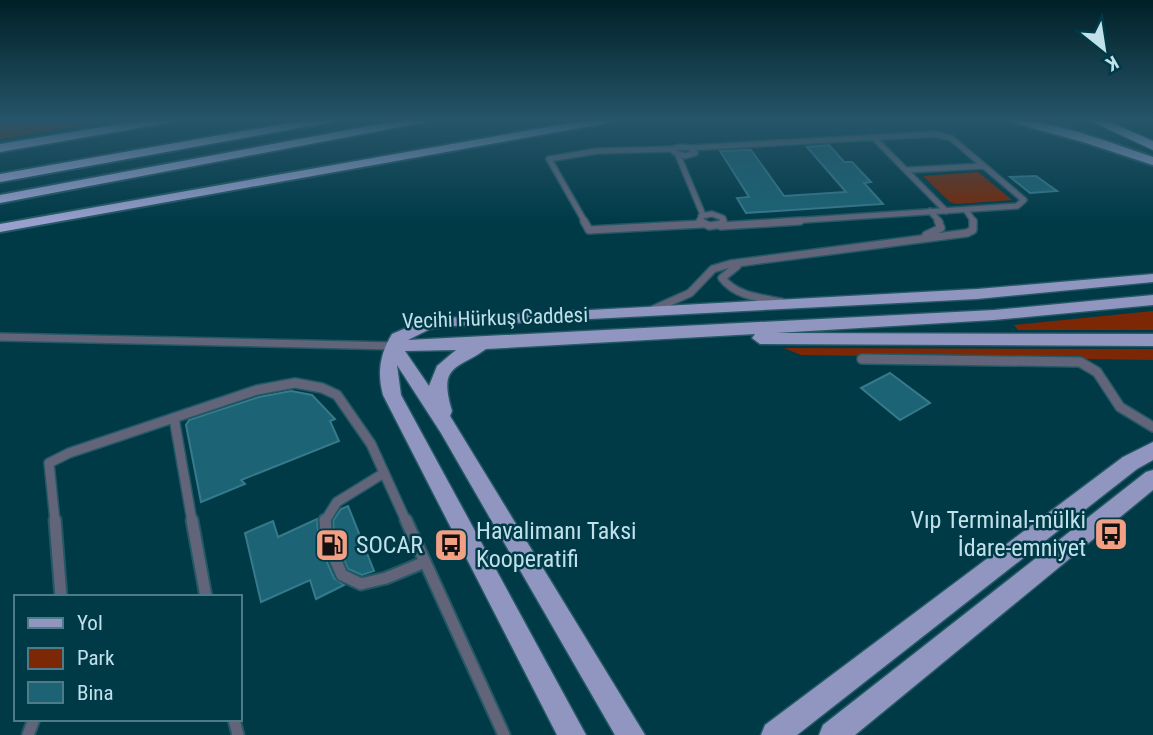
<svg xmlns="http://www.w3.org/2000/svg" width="1153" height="735" font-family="'Roboto Condensed',sans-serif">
	<rect width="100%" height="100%" fill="#003a47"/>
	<g fill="#7c2706">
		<polygon points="0,119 126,119 0,139"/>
		<polygon points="978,172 1012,200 957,204 950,202 923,176"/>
		<polygon points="1153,311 1153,330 1018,330 1014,325"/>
		<polygon points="784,348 1153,349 1153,360 801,355"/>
	</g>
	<g fill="#1b6375" stroke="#367a8c" stroke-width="2">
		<polygon points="829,145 844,162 852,162 871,182 864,183 883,204 746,213 737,198 749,197 720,151 751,150 784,196 846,192 807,147"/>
		<polygon points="1036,176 1057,191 1030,193 1010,177"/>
		<polygon points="890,373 930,403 900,420 861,388"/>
		<polygon points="291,391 312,395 335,419 330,421 339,441 241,480 245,484 201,502 186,425 189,420 259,397"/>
		<polygon points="348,506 374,571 362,575 348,569 335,539 333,521 341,509"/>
		<polygon points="317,519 319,544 334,578 344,585 316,599 310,580 261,602 245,533 273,521 278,537"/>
	</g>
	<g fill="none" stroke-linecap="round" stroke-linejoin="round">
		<g stroke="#235864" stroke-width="8">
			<g id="service-far3">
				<polyline points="873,137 946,211"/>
				<polygon points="681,147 691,148 695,153 685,156 674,152 675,148"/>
				<polyline points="689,148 935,134 951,138 1024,200 1017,206 774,222"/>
				<polyline points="678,155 703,215"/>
				<polyline points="908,170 983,166"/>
				<polyline points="966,210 974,222"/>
				<polyline points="930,211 940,222"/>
				<polyline points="585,222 549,159 597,151 674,149"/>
				<polyline points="701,222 701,216 712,214 723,218 723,222"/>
			</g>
		</g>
		<g stroke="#235864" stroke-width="10">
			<g id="service-far2">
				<polyline points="584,221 589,230 702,224"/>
				<polyline points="700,221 709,226 723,224 723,221"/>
				<polyline points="721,226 800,221"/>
				<polyline points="926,235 941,228 938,221"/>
				<path d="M737 266 722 278C735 296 761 298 781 302"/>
				<polyline points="654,309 690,293 713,269 730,264 967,233 973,230 973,221"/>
				<polyline points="0,337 393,346"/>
			</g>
		</g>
		<g stroke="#235864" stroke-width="12">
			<g id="service-far1">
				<polyline points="862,359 1080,362 1097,372 1120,407 1153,427"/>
				<polyline points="174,418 192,521"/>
				<polyline points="55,521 49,463 69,453 257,390 295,383 322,388 337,395 371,444 406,521"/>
				<polyline points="325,521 337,502 384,473"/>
			</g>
		</g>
		<g stroke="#235864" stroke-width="15">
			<g id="service">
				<polyline points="55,520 61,597"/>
				<polyline points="192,520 206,597"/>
				<polyline points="325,520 327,541 342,575 361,584 386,578 425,562"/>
				<polyline points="406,520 504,735"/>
				<polyline points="234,719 238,735"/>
				<polyline points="28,735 34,719"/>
			</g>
		</g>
		<g stroke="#235864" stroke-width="3">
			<g id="primary">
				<path d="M1153 274V282L977 299 453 326 430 329 408 340 994 310 1153 295V305L994 320 776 333 1153 334V346L760 344 752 338 755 334 486 349C457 370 438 364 452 411L450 416 645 735H615L441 433 397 365 401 395 586 735H557L383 395C377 372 380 354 392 334L427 319 977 289ZM456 350 437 366 429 386 405 351Z"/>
				<polygon points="1153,442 1153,460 1137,469 797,735 761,735 765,725 1123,457"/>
				<polygon points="1153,470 1153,490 855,735 819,735 823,725 1146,472"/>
			</g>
		</g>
		<g stroke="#235864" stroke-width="4">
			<g id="trunk">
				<polygon points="152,119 179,119 173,122 0,152 0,144"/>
				<polygon points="312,119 338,119 332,122 0,182 0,174"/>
				<polygon points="407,119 432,119 426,122 0,203 0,195"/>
				<polygon points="593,119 619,119 613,122 0,232 0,224"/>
				<path d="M1000 119C1052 119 1105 141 1153 157V165L1083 142Z"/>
			</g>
		</g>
		<g stroke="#235864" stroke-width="3">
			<polygon id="motorway" points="1086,119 1103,119 1153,141 1153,150"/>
		</g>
		<use href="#service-far3" stroke="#62657a" stroke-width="5"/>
		<use href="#service-far2" stroke="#62657a" stroke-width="7"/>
		<use href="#service-far1" stroke="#62657a" stroke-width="9"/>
		<use href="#service" stroke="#62657a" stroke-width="11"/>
		<use href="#primary" fill="#9096c0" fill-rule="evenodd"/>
		<use href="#trunk" fill="#99a0ce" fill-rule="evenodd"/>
		<use href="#motorway" fill="#a2a9dc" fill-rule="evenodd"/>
	</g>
	<linearGradient id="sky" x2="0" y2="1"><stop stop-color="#002027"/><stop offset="0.54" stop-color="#265569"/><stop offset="1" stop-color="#265569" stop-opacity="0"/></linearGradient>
	<rect width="1153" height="222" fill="url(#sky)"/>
	<defs>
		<g id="bus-square" transform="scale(1.75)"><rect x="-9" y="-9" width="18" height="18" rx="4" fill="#f39f84" stroke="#003a47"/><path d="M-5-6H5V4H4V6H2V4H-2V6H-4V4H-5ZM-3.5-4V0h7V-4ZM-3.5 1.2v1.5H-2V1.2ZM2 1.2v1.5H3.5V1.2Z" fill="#111"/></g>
		<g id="fuel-square" transform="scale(1.75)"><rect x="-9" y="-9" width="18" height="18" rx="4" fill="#f39f84" stroke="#003a47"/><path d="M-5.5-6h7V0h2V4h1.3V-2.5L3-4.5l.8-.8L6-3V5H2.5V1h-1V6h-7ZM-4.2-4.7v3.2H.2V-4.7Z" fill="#111"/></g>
	</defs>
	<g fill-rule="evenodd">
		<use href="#bus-square" x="1111" y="534"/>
		<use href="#fuel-square" x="332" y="545"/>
		<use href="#bus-square" x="451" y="545"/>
	</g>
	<g text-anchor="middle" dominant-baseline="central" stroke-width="5" stroke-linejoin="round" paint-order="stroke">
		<g font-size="21" fill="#c0e0ea" stroke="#003a47">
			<text transform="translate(495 318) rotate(-2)">Vecihi Hürkuş Caddesi</text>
		</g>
		<g font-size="24" fill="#c0e0ea" stroke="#003a47" text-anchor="start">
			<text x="1086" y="520" text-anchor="end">Vıp Terminal-mülki<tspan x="1086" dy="28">İdare-emniyet</tspan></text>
			<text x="476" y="531">Havalimanı Taksi<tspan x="476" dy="28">Kooperatifi</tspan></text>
			<text x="356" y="545">SOCAR</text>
		</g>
	</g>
	<rect x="14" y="595" width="228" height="126" fill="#003a47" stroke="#4d7c88" stroke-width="2"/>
	<rect x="28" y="618" width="35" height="10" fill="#9096c0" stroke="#4d7c88" stroke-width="2"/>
	<text x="77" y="630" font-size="21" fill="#c0e0ea">Yol</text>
	<rect x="28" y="648" width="35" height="21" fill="#7c2706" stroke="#4d7c88" stroke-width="2"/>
	<text x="77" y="665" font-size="21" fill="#c0e0ea">Park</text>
	<rect x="28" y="682" width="35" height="21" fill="#1b6375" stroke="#4d7c88" stroke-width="2"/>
	<text x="77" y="700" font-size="21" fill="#c0e0ea">Bina</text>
	<g transform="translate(1104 49) rotate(150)" stroke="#003a47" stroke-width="5" paint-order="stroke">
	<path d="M0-5L12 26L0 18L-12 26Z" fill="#c0e0ea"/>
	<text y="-10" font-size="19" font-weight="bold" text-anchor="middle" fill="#c0e0ea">K</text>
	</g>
</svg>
